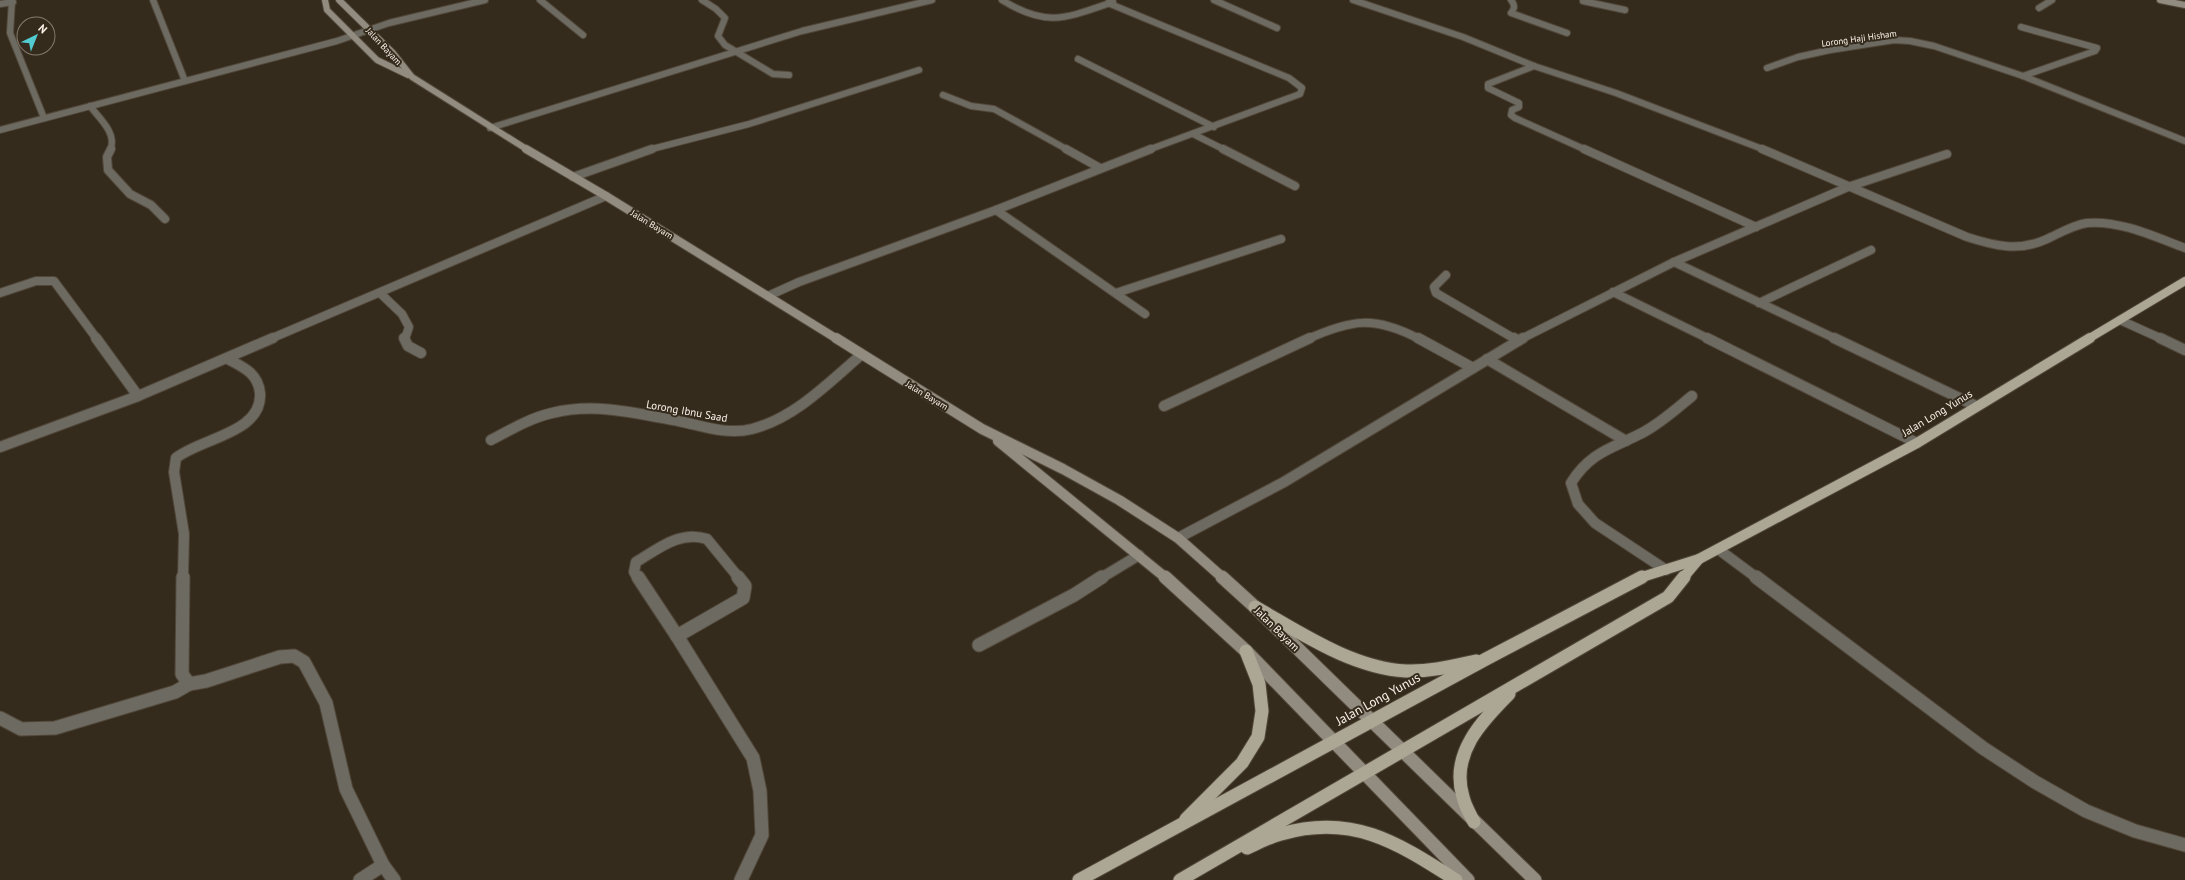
<svg xmlns="http://www.w3.org/2000/svg" width="2185" height="880" font-family="'PT Sans',sans-serif">
	<rect width="100%" height="100%" fill="#352b1c"/>
	<g fill="none" stroke-linecap="round" stroke-linejoin="round">
		<g stroke="#514739" stroke-width="8">
			<g id="service-far3">
				<polyline points="702,0 716,9 725,18 718,36 725,45 773,74 789,75"/>
				<polyline points="1214,0 1277,28"/>
				<polyline points="943,95 971,106 994,109 1068,150"/>
				<polyline points="1193,134 1225,150"/>
			</g>
		</g>
		<g stroke="#514739" stroke-width="10">
			<g id="service-far2">
				<polyline points="1066,149 1100,168"/>
				<polyline points="1223,149 1295,186"/>
				<polyline points="380,293 402,314 409,327 405,339"/>
				<polyline points="1759,303 1871,250"/>
				<polyline points="2120,320 2162,339"/>
				<path d="M1308 339C1352 319 1375 316 1419 339"/>
			</g>
		</g>
		<g stroke="#514739" stroke-width="12">
			<g id="service-far1">
				<polyline points="404,338 408,346 421,353"/>
				<polyline points="1418,338 1473,368"/>
				<polyline points="2160,338 2185,350"/>
				<polyline points="1164,406 1310,338"/>
				<polyline points="1718,549 1757,578"/>
			</g>
		</g>
		<g stroke="#514739" stroke-width="15">
			<g id="service">
				<polyline points="1756,577 1983,748 2035,782 2086,811 2135,831 2185,845"/>
				<polyline points="0,718 21,729 55,728 175,692 189,684"/>
			</g>
		</g>
		<g stroke="#514739" stroke-width="8">
			<g id="minor-far3">
				<polyline points="12,0 10,33 44,118"/>
				<polyline points="153,0 185,81"/>
				<polyline points="540,0 583,35"/>
				<path d="M1002 0C1047 28 1066 18 1113 2"/>
				<polyline points="1353,0 1463,37 1534,66 1616,93 1765,150"/>
				<path d="M1511 0C1515 5 1515 8 1511 13L1567 33"/>
				<polyline points="1583,1 1625,10"/>
				<polyline points="1108,3 1289,78 1302,88 1300,94 1148,150"/>
				<polyline points="0,4 13,2"/>
				<polyline points="2039,8 2052,0"/>
				<polyline points="2021,27 2097,48 2095,51 2023,76"/>
				<polyline points="1078,59 1214,127"/>
				<polyline points="1534,66 1488,84 1488,88 1519,103 1519,107 1512,110 1511,115 1515,118 1586,150"/>
				<polyline points="1767,68 1798,57 1830,50 1894,40 1910,41 1934,46 2023,76 2185,141"/>
				<path d="M90 106C99 118 118 134 110 150"/>
				<polyline points="490,128 802,31 932,0"/>
				<polyline points="0,130 337,41 389,23 485,0"/>
				<polyline points="648,150 749,124 919,70"/>
			</g>
		</g>
		<g stroke="#514739" stroke-width="10">
			<g id="minor-far2">
				<polyline points="111,149 107,157 108,170 130,194 151,205 165,219"/>
				<polyline points="1584,149 1756,227"/>
				<path d="M1762 149 1967 237C1995 246 2019 252 2047 239 2060 233 2073 225 2087 223 2120 220 2155 237 2185 248"/>
				<polyline points="573,177 652,149"/>
				<polyline points="996,210 1145,314"/>
				<polyline points="1674,262 1836,339"/>
				<polyline points="1446,275 1434,287 1436,293 1515,339"/>
				<polyline points="1613,292 1709,339"/>
				<polyline points="0,293 36,281 54,281 97,339"/>
				<polyline points="1116,293 1281,239"/>
				<polyline points="768,296 799,282 996,210 1151,149"/>
				<polyline points="270,339 606,196"/>
				<polyline points="1521,339 1674,262 1848,187 1947,154"/>
			</g>
		</g>
		<g stroke="#514739" stroke-width="12">
			<g id="minor-far1">
				<polyline points="96,338 138,396"/>
				<polyline points="1514,338 1518,341"/>
				<polyline points="1707,338 1917,443"/>
				<polyline points="1834,338 1976,406"/>
				<polyline points="1487,359 1626,441"/>
				<path d="M491 440C510 430 530 418 552 413 596 402 640 414 683 422 705 427 729 435 752 429 795 418 828 383 861 355"/>
				<polyline points="0,447 138,396 273,338"/>
				<polyline points="1178,538 1284,482 1523,338"/>
				<path d="M1666 570 1595 523 1578 504 1571 483C1590 452 1613 448 1642 433 1661 423 1676 409 1692 396"/>
				<path d="M183 578 184 534 174 472 176 458C201 438 263 433 260 393 258 373 243 367 228 359"/>
				<path d="M638 578 634 572 636 562C658 549 680 530 707 539L739 578"/>
				<polyline points="1101,578 1139,555"/>
			</g>
		</g>
		<g stroke="#514739" stroke-width="15">
			<g id="minor">
				<polyline points="183,577 182,674 189,684 206,681 280,657 294,656 304,662 326,703 346,789 383,865 394,880"/>
				<polyline points="638,577 677,636"/>
				<polyline points="677,636 753,758 760,791 762,835 741,880"/>
				<polyline points="677,636 743,598 745,586 738,577"/>
				<polyline points="979,645 1074,595 1102,577"/>
				<polyline points="360,880 383,865"/>
			</g>
		</g>
		<g stroke="#514739" stroke-width="8">
			<g id="secondary-far3">
				<polyline points="325,0 327,10 377,60 408,75"/>
				<polyline points="339,0 393,53 412,77 528,150"/>
				<polyline points="2160,0 2185,5"/>
			</g>
		</g>
		<g stroke="#514739" stroke-width="10">
			<polyline id="secondary-far2" points="526,149 606,196 837,339"/>
		</g>
		<g stroke="#514739" stroke-width="12">
			<g id="secondary-far1">
				<polyline points="836,338 982,429 1063,469 1119,500 1178,538 1223,578"/>
				<polyline points="998,441 1166,578"/>
			</g>
		</g>
		<g stroke="#514739" stroke-width="15">
			<g id="secondary">
				<polyline points="1165,577 1246,651 1468,880"/>
				<polyline points="1222,577 1255,607 1535,880"/>
			</g>
		</g>
		<g stroke="#514739" stroke-width="10">
			<polyline id="primary-far2" points="2088,339 2185,281"/>
		</g>
		<g stroke="#514739" stroke-width="12">
			<g id="primary-far1">
				<polyline points="1639,578 1699,559 1917,443 2090,338"/>
				<polyline points="1683,578 1699,559"/>
			</g>
		</g>
		<g stroke="#514739" stroke-width="15">
			<g id="primary">
				<path d="M1255 607C1301 633 1352 668 1406 671 1430 672 1453 666 1476 661"/>
				<polyline points="1186,819 1242,763 1258,737 1262,711 1259,684 1246,651"/>
				<path d="M1474 822C1470 814 1465 806 1463 797 1450 754 1481 722 1509 694"/>
				<path d="M1247 848C1258 843 1269 837 1281 834 1353 813 1398 843 1456 880"/>
				<polyline points="1079,880 1486,659 1642,577"/>
				<polyline points="1180,880 1668,597 1684,577"/>
			</g>
		</g>
		<use href="#service-far3" stroke="#6d6a62" stroke-width="6"/>
		<use href="#service-far2" stroke="#6d6a62" stroke-width="8"/>
		<use href="#service-far1" stroke="#6d6a62" stroke-width="10"/>
		<use href="#service" stroke="#6d6a62" stroke-width="13"/>
		<use href="#minor-far3" stroke="#6d6a62" stroke-width="6"/>
		<use href="#minor-far2" stroke="#6d6a62" stroke-width="8"/>
		<use href="#minor-far1" stroke="#6d6a62" stroke-width="10"/>
		<use href="#minor" stroke="#6d6a62" stroke-width="13"/>
		<use href="#secondary-far3" stroke="#918c7f" stroke-width="6"/>
		<use href="#secondary-far2" stroke="#918c7f" stroke-width="8"/>
		<use href="#secondary-far1" stroke="#918c7f" stroke-width="10"/>
		<use href="#secondary" stroke="#918c7f" stroke-width="13"/>
		<use href="#primary-far2" stroke="#aca695" stroke-width="8"/>
		<use href="#primary-far1" stroke="#aca695" stroke-width="10"/>
		<use href="#primary" stroke="#aca695" stroke-width="13"/>
	</g>
	<g text-anchor="middle" dominant-baseline="central" stroke-width="4" stroke-linejoin="round" paint-order="stroke">
		<g font-size="9" fill="#fbf4ea" stroke="#352b1c">
			<text transform="translate(1859 38) rotate(-8)">Lorong Haji Hisham</text>
			<text transform="translate(384 46) rotate(47)">Jalan Bayam</text>
			<text transform="translate(652 224) rotate(31)">Jalan Bayam</text>
			<text transform="translate(927 395) rotate(31)">Jalan Bayam</text>
		</g>
		<g font-size="11" fill="#fbf4ea" stroke="#352b1c">
			<text transform="translate(687 411) rotate(10)">Lorong Ibnu Saad</text>
			<text transform="translate(1937 413) rotate(-31)">Jalan Long Yunus</text>
			<text transform="translate(1277 629) rotate(44)">Jalan Bayam</text>
		</g>
		<g font-size="13" fill="#fbf4ea" stroke="#352b1c">
			<text transform="translate(1378 699) rotate(-29)">Jalan Long Yunus</text>
		</g>
	</g>
	<g transform="translate(36 36) rotate(43)"><circle r="19" fill="#352b1c" stroke="#847b6e"/>
	<path d="M0-3L7 15L0 10L-7 15Z" fill="#52ccd1"/>
	<text y="-6" font-size="11" font-weight="bold" text-anchor="middle" fill="#fbf4ea">N</text>
	</g>
</svg>
